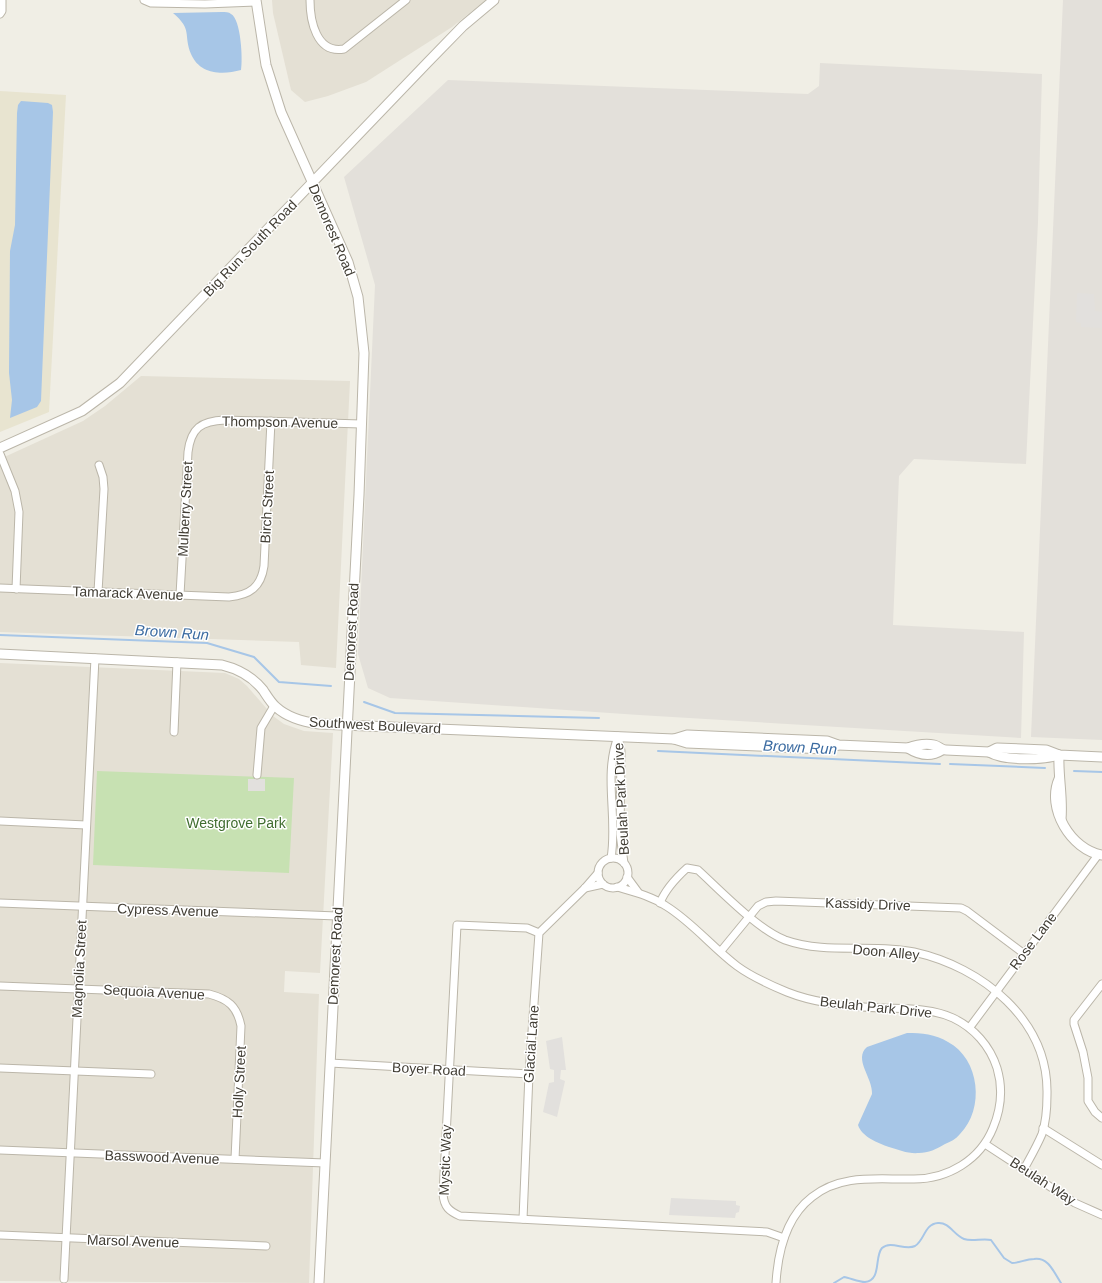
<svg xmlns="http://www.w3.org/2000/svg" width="1102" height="1283" font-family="Helvetica,sans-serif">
	<rect width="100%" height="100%" fill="#f0eee5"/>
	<g fill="#e4e0d4">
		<polygon points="272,0 486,0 452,27 366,82 328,96 305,102 291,90 273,13"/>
		<polygon points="141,376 350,381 336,668 301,665 299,642 0,632 0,459 83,421 105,406"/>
		<polygon points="0,663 225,673 239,679 247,686 273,716 284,724 304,731 333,733 320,973 285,971 284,992 319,994 309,1283 0,1281"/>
	</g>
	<g fill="#e3e0da">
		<polygon points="1063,0 1102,0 1102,740 1031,737"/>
		<polygon points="820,63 1042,74 1038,222 1026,464 914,459 899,476 893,625 1024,632 1021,738 639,715 390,698 368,688 358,654 375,285 344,177 448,80 808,94 819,86"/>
	</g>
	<polygon fill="#e8e4d0" points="0,91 66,95 49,412 0,432"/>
	<polygon fill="#c7e1b2" points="97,771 294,778 289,873 93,865"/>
	<g fill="#e2e0dd">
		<polygon points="1077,293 1094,294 1095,311 1102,312 1102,328 1081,327 1081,323 1076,322"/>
		<rect x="248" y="779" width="17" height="12"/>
		<polygon points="562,1037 566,1070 561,1070 560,1079 565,1081 557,1117 543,1112 549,1083 554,1082 554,1070 550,1069 546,1041"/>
		<polygon points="671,1198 736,1201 736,1205 740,1206 739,1212 736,1213 735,1218 669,1215"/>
	</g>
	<g fill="#a7c6e7">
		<path d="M222 12C225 12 229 12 231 14 241 19 243 60 241 70 223 75 200 75 191 54 183 34 193 30 173 13Z"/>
		<polygon points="21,101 48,103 52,105 53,112 41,401 37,407 10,418 12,400 9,373 10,251 15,225 17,113 18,105"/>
		<path d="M907 1033C922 1033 935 1034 948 1042 980 1059 985 1109 960 1134 956 1139 950 1142 945 1144 937 1149 928 1153 919 1153 908 1154 899 1150 889 1147 878 1143 862 1137 858 1125L872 1094C873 1078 853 1059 867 1047Z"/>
	</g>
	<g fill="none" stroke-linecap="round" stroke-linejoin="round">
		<g stroke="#a7c6e7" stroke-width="2">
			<polyline points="0,635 207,643 254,657 279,682 331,686"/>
			<polyline points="364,702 395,713 599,718"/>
			<polyline points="658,751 940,764"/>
			<polyline points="950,764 1045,768"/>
			<polyline points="1074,771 1102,772"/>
			<path d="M834 1283 844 1277C850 1278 859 1282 865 1282 882 1280 874 1257 882 1248 891 1240 905 1251 915 1246 925 1240 924 1224 938 1223 949 1222 954 1235 964 1239 972 1242 982 1238 991 1240L1004 1258 1012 1263C1019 1263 1026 1259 1034 1259 1049 1257 1054 1273 1061 1283"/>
		</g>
		<g stroke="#bbb6a9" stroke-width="9">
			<g id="minor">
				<polyline points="144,0 151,3 205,4 256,2"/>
				<path d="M310 0C310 20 316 54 344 49L406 0"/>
				<polyline points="0,14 2,11 2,0"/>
				<polyline points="0,454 15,491 19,512 16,589"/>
				<path d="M0 588 229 597C250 595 261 587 264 566L271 421"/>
				<polyline points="98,592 104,489 103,477 99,465"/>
				<path d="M180 595 188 452C191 428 201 421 225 420L361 424"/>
				<polyline points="174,732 177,662"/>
				<polyline points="618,736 621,751 620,834 624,863"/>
				<polyline points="257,775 261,728 274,706"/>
				<polyline points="0,821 86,825"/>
				<path d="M611 858C618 818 603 775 618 737"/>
				<circle cx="613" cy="873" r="15"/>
				<polyline points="627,877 638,892"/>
				<path d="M617 887C634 892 651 896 666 906 692 922 712 947 737 966 752 977 770 985 787 992 817 1004 850 1007 882 1008 906 1009 931 1008 953 1018 974 1028 990 1046 997 1068 1003 1088 1001 1109 993 1128 980 1160 948 1179 914 1179 879 1180 842 1173 812 1197 786 1217 778 1251 776 1283"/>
				<polyline points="585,888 603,884"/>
				<polyline points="0,903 337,916"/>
				<path d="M660 903C665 890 676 878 687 868L698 870C721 891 757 929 785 940 827 955 872 943 914 952 982 967 1049 1020 1047 1095 1047 1108 1046 1122 1042 1134 1037 1146 1030 1158 1024 1169"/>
				<path d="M539 933 527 928 457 925 443 1194C444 1207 449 1211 460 1216L767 1232 784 1238"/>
				<polyline points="721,951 758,906 766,902 776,901 961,908 967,911 1023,953"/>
				<polyline points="1102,984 1074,1020 1074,1024 1083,1052 1088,1078 1088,1101 1095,1112 1102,1118"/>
				<path d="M0 986 209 994C228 999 237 1006 241 1026L235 1159"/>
				<polyline points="970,1027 1098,855"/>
				<polyline points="330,1063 529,1074"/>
				<polyline points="0,1068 151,1074"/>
				<polyline points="1043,1128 1102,1165"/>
				<polyline points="985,1144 1075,1203 1102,1215"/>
				<polyline points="0,1150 325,1163"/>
				<polyline points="523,1219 529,1074 539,933 585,888 598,873"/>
				<polyline points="0,1235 266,1246"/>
				<polyline points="64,1279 95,658"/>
			</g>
		</g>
		<g stroke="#bbb6a9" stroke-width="11">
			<g id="tertiary">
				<polyline points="256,0 266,65 281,112 348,262 358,297 364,353 359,495 319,1283"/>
				<polyline points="0,448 82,411 120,383 427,63 463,26 494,0"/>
				<path d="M0 654 222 665C238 669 252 676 263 690 267 696 271 703 276 707 288 718 304 722 319 724L674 739 687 743 825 749 838 745"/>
				<path d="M674 739 687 735 827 741 838 745 908 748C916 745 925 743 934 745 939 746 941 750 946 750L989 752 997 748 1046 750 1059 755 1102 757"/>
				<path d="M908 748C919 755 931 757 942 750"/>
				<path d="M989 752C1004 761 1042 760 1059 755"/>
				<path d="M1059 755C1058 777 1063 797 1061 819"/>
				<path d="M1059 779C1046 808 1071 850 1102 855"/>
			</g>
		</g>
		<use href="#minor" stroke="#fff" stroke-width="7"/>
		<use href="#tertiary" stroke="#fff" stroke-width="9"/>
	</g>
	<g text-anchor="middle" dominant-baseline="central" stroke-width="3" stroke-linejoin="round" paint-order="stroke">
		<g font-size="14" fill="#423e35" stroke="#fff">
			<text transform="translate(332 230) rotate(67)">Demorest Road</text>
			<text transform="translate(250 248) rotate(-46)">Big Run South Road</text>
			<text transform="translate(280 422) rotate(1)">Thompson Avenue</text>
			<text transform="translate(267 507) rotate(-87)">Birch Street</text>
			<text transform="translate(185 509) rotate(-87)">Mulberry Street</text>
			<text transform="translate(128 593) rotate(2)">Tamarack Avenue</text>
			<text transform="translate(351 632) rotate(-87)">Demorest Road</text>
			<text transform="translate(375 725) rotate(3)">Southwest Boulevard</text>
			<text transform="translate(621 799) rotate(-93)">Beulah Park Drive</text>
			<text transform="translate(868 904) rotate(2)">Kassidy Drive</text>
			<text transform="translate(168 910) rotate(2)">Cypress Avenue</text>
			<text transform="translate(1033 941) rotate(-53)">Rose Lane</text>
			<text transform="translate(886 952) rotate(5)">Doon Alley</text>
			<text transform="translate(335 956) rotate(-87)">Demorest Road</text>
			<text transform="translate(79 969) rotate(-87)">Magnolia Street</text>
			<text transform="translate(154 992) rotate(3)">Sequoia Avenue</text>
			<text transform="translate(876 1007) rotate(6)">Beulah Park Drive</text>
			<text transform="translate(531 1044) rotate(-86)">Glacial Lane</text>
			<text transform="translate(429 1069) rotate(3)">Boyer Road</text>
			<text transform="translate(239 1082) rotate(-87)">Holly Street</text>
			<text transform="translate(162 1157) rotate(2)">Basswood Avenue</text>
			<text transform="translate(445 1160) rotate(-88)">Mystic Way</text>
			<text transform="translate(1043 1181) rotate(33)">Beulah Way</text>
			<text transform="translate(133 1241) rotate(2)">Marsol Avenue</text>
		</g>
		<g font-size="14" fill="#406d30" stroke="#fff">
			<text x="236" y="823">Westgrove Park</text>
		</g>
		<g font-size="15" font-style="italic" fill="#3b6ba1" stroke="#fff">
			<text transform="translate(172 632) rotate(4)">Brown Run</text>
			<text transform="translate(800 747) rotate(3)">Brown Run</text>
		</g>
	</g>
</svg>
